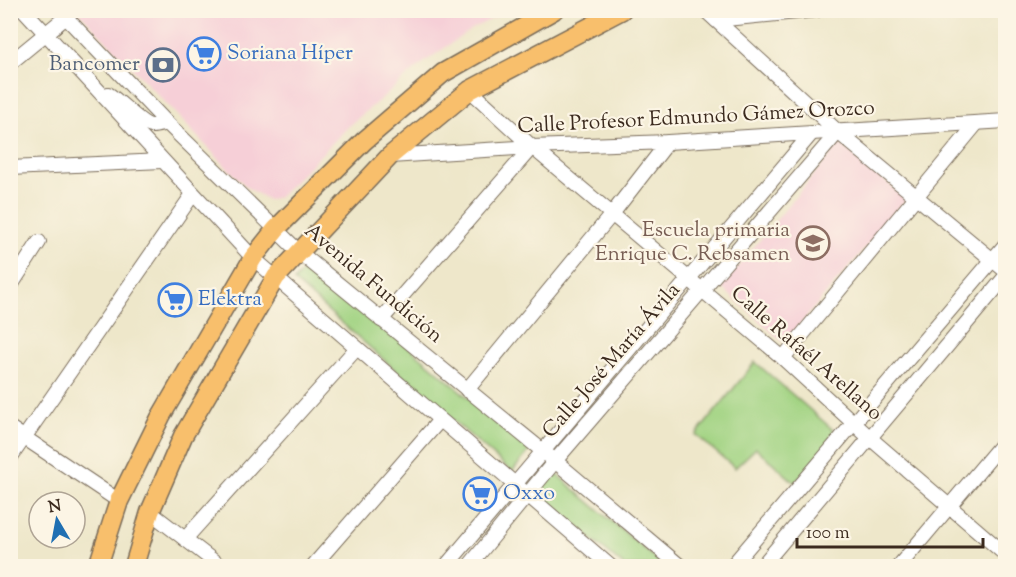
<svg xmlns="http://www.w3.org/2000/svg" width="1016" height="577" font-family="'Sorts Mill Goudy',serif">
	<rect width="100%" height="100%" fill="#fcf5e5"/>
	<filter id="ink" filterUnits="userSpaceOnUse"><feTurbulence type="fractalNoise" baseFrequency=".0167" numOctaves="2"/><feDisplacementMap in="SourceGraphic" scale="12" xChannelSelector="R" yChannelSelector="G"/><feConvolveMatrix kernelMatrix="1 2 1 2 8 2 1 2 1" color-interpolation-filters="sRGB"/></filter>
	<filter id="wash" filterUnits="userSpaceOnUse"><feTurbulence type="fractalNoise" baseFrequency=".008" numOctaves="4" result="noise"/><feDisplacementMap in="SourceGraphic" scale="24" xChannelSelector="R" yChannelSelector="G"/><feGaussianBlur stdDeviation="1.35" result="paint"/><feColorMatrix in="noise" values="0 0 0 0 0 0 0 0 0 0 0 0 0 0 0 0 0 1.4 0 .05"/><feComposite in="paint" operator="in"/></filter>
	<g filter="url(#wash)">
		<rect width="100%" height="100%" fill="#eee7ca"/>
		<g fill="#f6cfd7">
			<polygon points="78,11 507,11 472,29 423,63 349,126 279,197 268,200 248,188 231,172"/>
			<polygon points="840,143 907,199 784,343 721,287"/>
		</g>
		<g fill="#a1d382" stroke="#6e7e50" stroke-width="1.5">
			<polygon points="310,263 530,450 512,472 294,281"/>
			<polygon points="755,362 838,434 795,483 756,448 735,468 696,435"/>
			<polygon points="555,473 664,566 624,566 537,494"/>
		</g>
	</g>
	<g filter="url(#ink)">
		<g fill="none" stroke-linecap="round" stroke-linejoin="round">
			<g stroke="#7a6c5a" stroke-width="16">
				<g id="minor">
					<polyline points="24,10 253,258 610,566"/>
					<polyline points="59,10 167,123 299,252 555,461 680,566"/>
					<polyline points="705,10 838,132 1006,271"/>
					<polyline points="716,20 817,10"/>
					<polyline points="10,63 66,17"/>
					<polyline points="470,90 532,147 783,358 870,438 1006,555"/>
					<path d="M108 94C120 101 142 126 152 126 156 126 162 124 167 123"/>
					<polyline points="390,156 532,147 668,142 1006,121"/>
					<polyline points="10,168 162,161"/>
					<polyline points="10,287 39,242"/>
					<polyline points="381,320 532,147"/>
					<polyline points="783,358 977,123"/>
					<polyline points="467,390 612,214 668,142"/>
					<polyline points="10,428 119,501"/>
					<polyline points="10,458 193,194"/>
					<polyline points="150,512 220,566"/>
					<polyline points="185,539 356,349"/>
					<polyline points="313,566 440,420"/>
					<polyline points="446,566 811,134"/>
					<polyline points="469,566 555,461 838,132"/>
					<polyline points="732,566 1006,244"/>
					<polyline points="762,566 1006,276"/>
					<polyline points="899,566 1006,439"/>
				</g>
			</g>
			<g stroke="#7a6c5a" stroke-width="21">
				<g id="major">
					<polyline points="98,566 119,501 161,416 253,258 276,229 364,141 443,73 554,10"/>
					<polyline points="134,566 150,512 183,436 276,277 390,156 470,90 622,10"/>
				</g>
			</g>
			<use href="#minor" stroke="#fff" stroke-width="14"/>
			<use href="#major" stroke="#f8bf6c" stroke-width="18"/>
		</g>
	</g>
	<defs>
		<g id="supermarket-ring" transform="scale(1.725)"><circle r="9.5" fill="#fcf5e5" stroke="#3f7fe0" stroke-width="1.5"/><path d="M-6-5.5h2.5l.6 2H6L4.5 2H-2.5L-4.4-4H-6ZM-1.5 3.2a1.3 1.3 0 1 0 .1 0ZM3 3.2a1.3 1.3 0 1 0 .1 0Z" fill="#3f7fe0"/></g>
		<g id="bank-ring" transform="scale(1.725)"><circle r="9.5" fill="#fcf5e5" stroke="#5c6f8a" stroke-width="1.5"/><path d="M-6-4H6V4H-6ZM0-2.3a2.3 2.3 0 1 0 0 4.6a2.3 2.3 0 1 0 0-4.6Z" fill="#5c6f8a"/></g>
		<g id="school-ring" transform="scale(1.725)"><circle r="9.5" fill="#fcf5e5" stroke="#8d6e63" stroke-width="1.5"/><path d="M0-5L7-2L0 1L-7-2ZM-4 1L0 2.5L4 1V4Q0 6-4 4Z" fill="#8d6e63"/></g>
	</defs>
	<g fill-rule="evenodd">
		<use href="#supermarket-ring" x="204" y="54"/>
		<use href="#bank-ring" x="163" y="65"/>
		<use href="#school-ring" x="813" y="243"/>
		<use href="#supermarket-ring" x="175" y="300"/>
		<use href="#supermarket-ring" x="480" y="494"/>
	</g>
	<g text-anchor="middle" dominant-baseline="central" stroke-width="4.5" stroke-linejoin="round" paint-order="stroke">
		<g font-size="21" fill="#366cbe" stroke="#fcf5e5" text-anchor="start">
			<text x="227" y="54">Soriana Híper</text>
			<text x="198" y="300">Elektra</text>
			<text x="503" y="494">Oxxo</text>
		</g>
		<g font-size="21" fill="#4e5e75" stroke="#fcf5e5" text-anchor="end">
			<text x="140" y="65">Bancomer</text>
		</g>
		<g font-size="21" fill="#3b2a1e" stroke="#fcf5e5">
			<text transform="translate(696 118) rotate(-3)">Calle Profesor Edmundo Gámez Orozco</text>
			<text transform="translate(373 284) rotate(40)">Avenida Fundición</text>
			<text transform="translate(806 354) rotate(41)">Calle Rafaél Arellano</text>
			<text transform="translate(612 361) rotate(-49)">Calle José María Ávila</text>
		</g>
		<g font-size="21" fill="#785e54" stroke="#fcf5e5" text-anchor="end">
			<text x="790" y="231">Escuela primaria<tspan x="790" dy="24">Enrique C. Rebsamen</tspan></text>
		</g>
	</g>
	<rect width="1016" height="577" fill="none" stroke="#fcf5e5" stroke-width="36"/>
	<g transform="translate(57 520) rotate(350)"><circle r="28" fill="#fcf5e5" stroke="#afa495" stroke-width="1.5"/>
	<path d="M0-4.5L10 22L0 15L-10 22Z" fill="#1f6fb2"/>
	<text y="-9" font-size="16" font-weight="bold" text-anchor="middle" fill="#3b2a1e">N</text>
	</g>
	<path d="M797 538v9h186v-9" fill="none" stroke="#3b2a1e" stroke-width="3"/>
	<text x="806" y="538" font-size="18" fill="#3b2a1e" stroke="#fcf5e5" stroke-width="4.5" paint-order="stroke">100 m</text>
</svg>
